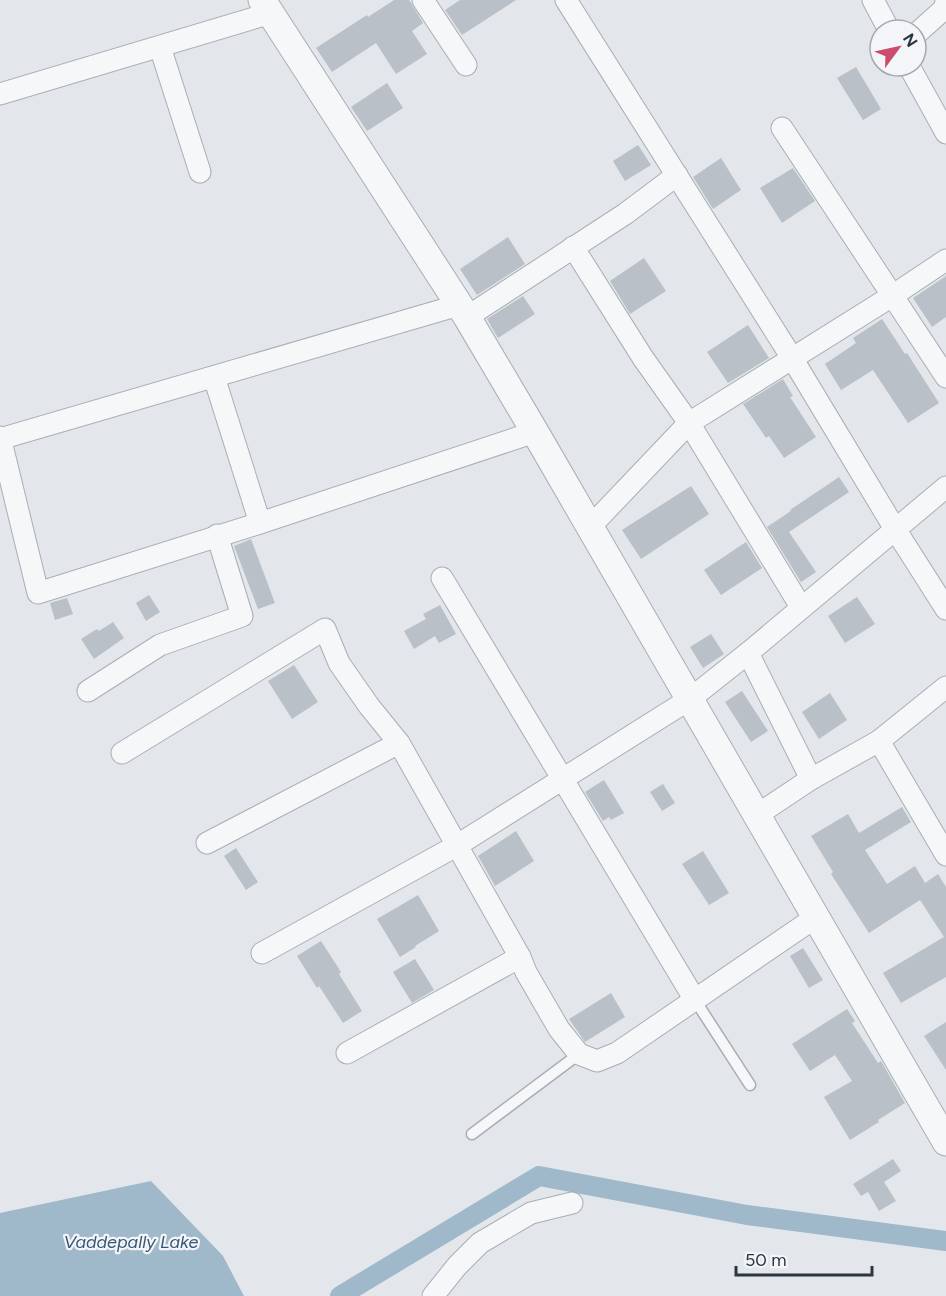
<svg xmlns="http://www.w3.org/2000/svg" width="946" height="1296" font-family="Figtree,sans-serif">
	<rect width="100%" height="100%" fill="#e3e7eb"/>
	<polygon fill="#9fb8ca" points="151,1181 223,1256 244,1296 0,1296 0,1213"/>
	<g fill="none" stroke-linecap="round" stroke-linejoin="round">
		<polyline stroke="#9fb8ca" stroke-width="20" points="340,1296 539,1176 747,1215 946,1241"/>
	</g>
	<g fill="#bac0c8">
		<polygon points="394,0 409,0 411,3 423,23 412,31 427,54 396,74 376,43 332,72 316,48 367,15 368,17"/>
		<polygon points="460,0 516,0 462,35 445,10"/>
		<polygon points="856,67 881,109 863,120 837,78"/>
		<polygon points="387,83 403,108 367,131 351,107"/>
		<polygon points="638,145 651,165 625,181 613,161"/>
		<polygon points="721,158 741,190 713,209 693,177"/>
		<polygon points="793,168 815,201 782,223 760,188"/>
		<polygon points="508,237 525,264 477,295 460,269"/>
		<polygon points="644,258 666,291 630,314 610,281"/>
		<polygon points="946,276 946,317 932,327 913,298"/>
		<polygon points="523,296 535,314 498,338 487,319"/>
		<polygon points="882,319 905,354 907,353 939,403 908,423 873,370 841,390 825,364 856,343 853,338"/>
		<polygon points="748,325 769,358 728,383 707,352"/>
		<polygon points="783,379 793,396 790,397 816,437 784,458 769,436 766,438 743,404"/>
		<polygon points="839,477 849,492 789,532 816,572 801,582 767,527 791,511 790,510"/>
		<polygon points="691,486 709,514 641,559 622,530"/>
		<polygon points="251,539 275,603 258,609 234,546"/>
		<polygon points="746,542 762,568 721,595 704,570"/>
		<polygon points="149,595 160,612 146,621 136,603"/>
		<polygon points="857,597 875,624 845,643 828,616"/>
		<polygon points="67,598 73,614 55,620 50,603"/>
		<polygon points="440,605 456,634 439,643 435,636 414,649 404,631 426,619 423,614"/>
		<polygon points="113,622 124,638 94,659 81,639 97,629 99,631"/>
		<polygon points="711,634 724,654 703,668 690,647"/>
		<polygon points="294,665 318,702 292,719 268,681"/>
		<polygon points="742,691 768,731 751,742 725,702"/>
		<polygon points="830,693 847,720 819,739 802,712"/>
		<polygon points="604,780 624,813 611,820 609,817 603,821 585,792"/>
		<polygon points="663,784 675,803 662,811 650,792"/>
		<polygon points="902,807 911,822 865,850 887,884 915,866 925,883 938,874 946,887 946,977 901,1003 883,973 944,937 920,900 869,933 831,874 833,872 811,836 848,814 859,833"/>
		<polygon points="516,831 534,861 495,886 478,856"/>
		<polygon points="236,848 258,882 246,890 224,856"/>
		<polygon points="703,851 729,893 709,905 682,864"/>
		<polygon points="418,895 439,931 415,946 416,947 400,957 377,919"/>
		<polygon points="321,941 341,972 339,974 362,1011 343,1023 319,986 317,988 297,956"/>
		<polygon points="803,948 823,980 809,988 790,956"/>
		<polygon points="415,959 434,990 412,1003 393,972"/>
		<polygon points="611,993 625,1017 585,1042 569,1019"/>
		<polygon points="847,1009 855,1021 852,1023 878,1063 881,1061 905,1103 878,1120 879,1122 850,1140 824,1097 852,1081 835,1055 810,1071 792,1044"/>
		<polygon points="946,1022 946,1070 924,1036"/>
		<polygon points="893,1159 901,1171 884,1182 896,1201 879,1211 868,1192 861,1196 853,1184"/>
	</g>
	<g fill="none" stroke-linecap="round" stroke-linejoin="round">
		<g stroke="#a8aeb5" stroke-width="13">
			<g id="service">
				<polyline points="695,1000 750,1085"/>
				<polyline points="472,1134 579,1054"/>
			</g>
		</g>
		<g stroke="#a8aeb5" stroke-width="23">
			<g id="minor">
				<polyline points="423,0 466,65"/>
				<polyline points="566,0 792,358 895,529 946,609"/>
				<polyline points="873,0 889,30"/>
				<polyline points="916,34 944,9 946,2"/>
				<polyline points="160,47 200,172"/>
				<polyline points="909,66 946,133"/>
				<polyline points="0,94 271,13"/>
				<polyline points="782,128 946,377"/>
				<polyline points="573,247 643,358 689,423 801,607"/>
				<polyline points="467,317 625,214 677,175"/>
				<polyline points="214,377 260,523"/>
				<polyline points="0,437 38,593 260,523 535,432"/>
				<polyline points="0,439 459,305"/>
				<polyline points="590,527 689,423 892,296 946,260"/>
				<polyline points="442,578 695,1000"/>
				<polyline points="748,653 811,779"/>
				<polyline points="88,691 160,645 242,616 217,535"/>
				<polyline points="879,741 946,687"/>
				<polyline points="122,753 325,629 339,663 369,706 399,743 520,957 526,972 559,1029 579,1054 597,1061 617,1053 816,917"/>
				<polyline points="757,815 811,779 879,741 946,855"/>
				<polyline points="207,843 399,743"/>
				<polyline points="262,953 456,846 690,699 748,653 946,487"/>
				<polyline points="347,1053 520,957"/>
				<polyline points="433,1296 457,1266 480,1243 531,1213 572,1203"/>
			</g>
		</g>
		<g stroke="#a8aeb5" stroke-width="29">
			<polyline id="tertiary" points="262,0 467,317 535,432 946,1142"/>
		</g>
		<use href="#service" stroke="#f6f7f9" stroke-width="10"/>
		<use href="#minor" stroke="#f6f7f9" stroke-width="21"/>
		<use href="#tertiary" stroke="#f6f7f9" stroke-width="27"/>
	</g>
	<g text-anchor="middle" dominant-baseline="central" stroke-width="4.5" stroke-linejoin="round" paint-order="stroke">
		<g font-size="18" font-style="italic" fill="#365876" stroke="#f3f5f8">
			<text x="131" y="1242">Vaddepally Lake</text>
		</g>
	</g>
	<g transform="translate(898 48) rotate(57)"><circle r="28" fill="#f3f5f8" stroke="#a3a9b0" stroke-width="1.5"/>
	<path d="M0-4.5L10 22L0 15L-10 22Z" fill="#cc4c6b"/>
	<text y="-9" font-size="16" font-weight="bold" text-anchor="middle" fill="#2b3643">N</text>
	</g>
	<path d="M736 1266v9h136v-9" fill="none" stroke="#2b3643" stroke-width="3"/>
	<text x="745" y="1266" font-size="18" fill="#2b3643" stroke="#f3f5f8" stroke-width="4.5" paint-order="stroke">50 m</text>
</svg>
